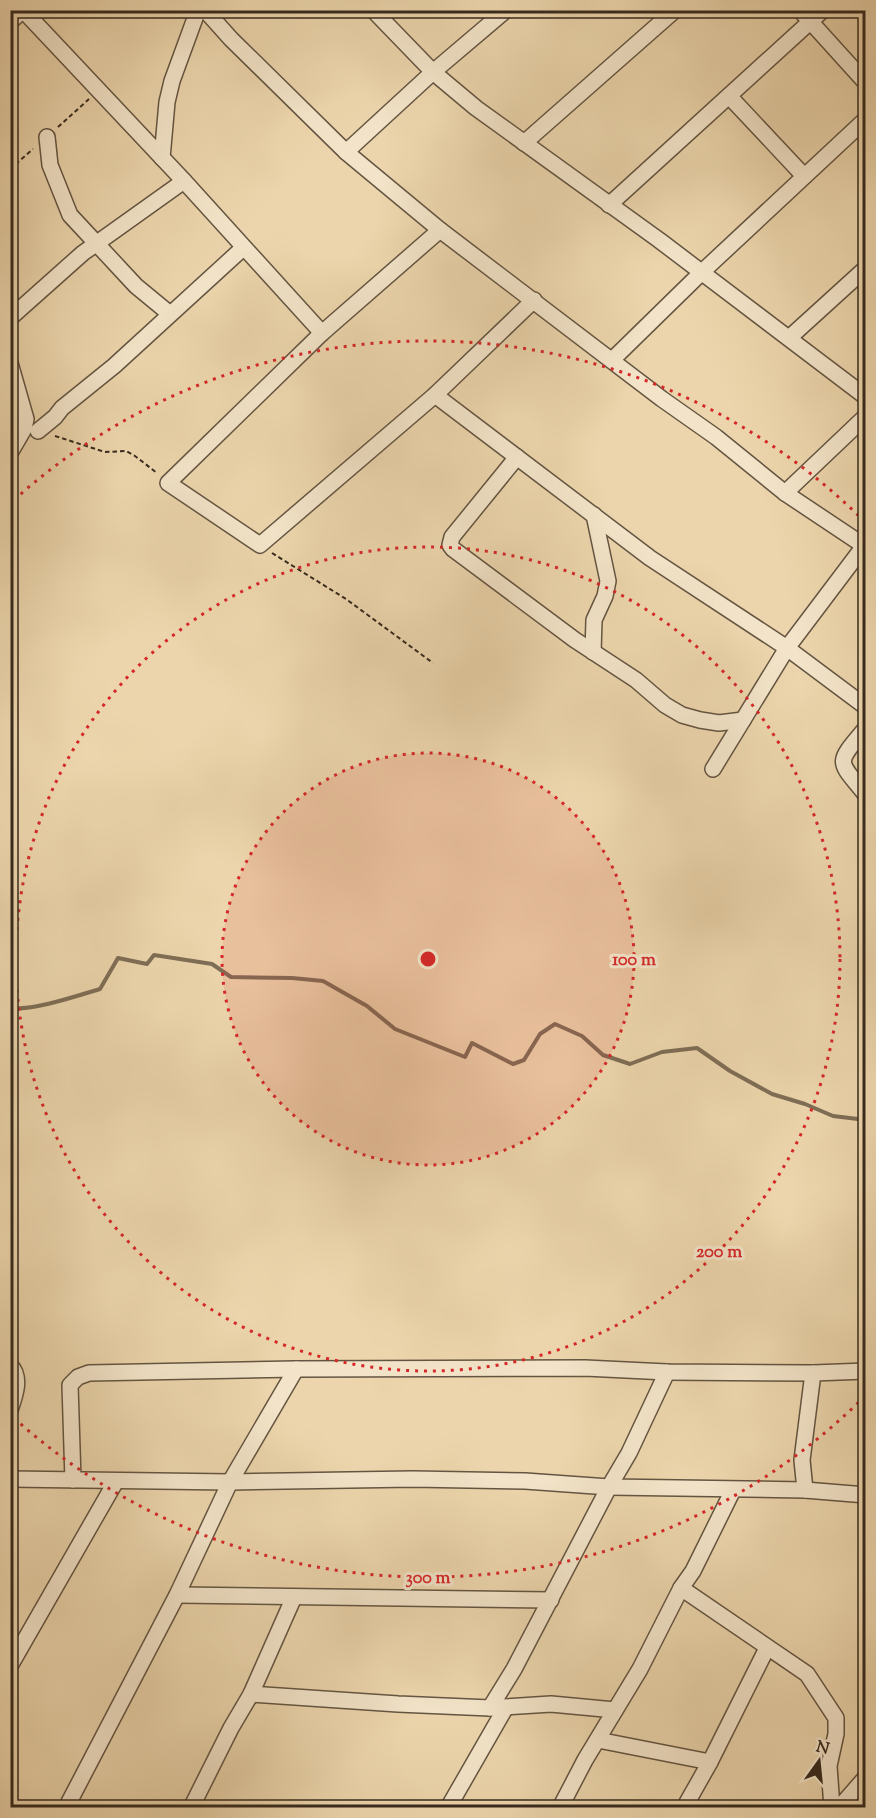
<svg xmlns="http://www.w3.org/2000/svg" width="876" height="1818" font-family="'Sorts Mill Goudy',serif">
	<rect width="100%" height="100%" fill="#ecd5ac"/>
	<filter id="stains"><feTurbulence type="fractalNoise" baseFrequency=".00333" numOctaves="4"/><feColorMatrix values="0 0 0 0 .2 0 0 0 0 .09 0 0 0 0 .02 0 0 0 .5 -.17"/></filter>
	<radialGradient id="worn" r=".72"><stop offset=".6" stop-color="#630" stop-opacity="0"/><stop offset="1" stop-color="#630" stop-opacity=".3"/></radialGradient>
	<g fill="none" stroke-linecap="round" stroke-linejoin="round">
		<path stroke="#7e6e56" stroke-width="4" d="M10 1008C32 1011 77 996 100 989L118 958 147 964 154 955 212 964 231 977 292 978 323 981 367 1006 395 1029 465 1057 472 1043 513 1064 524 1060 540 1034 555 1024 582 1036 603 1055 630 1064 662 1052 697 1048 730 1071 772 1094 805 1104 833 1116 866 1120"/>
		<g stroke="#645542" stroke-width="18">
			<g id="minor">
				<polyline points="23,10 184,181 322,333"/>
				<polyline points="205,10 231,39 346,152 440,230 662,399 716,437 785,493 866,547"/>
				<polyline points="373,10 433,72 476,108 659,240 866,397"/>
				<polyline points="800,10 866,83"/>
				<polyline points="10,22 23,10"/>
				<polyline points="729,96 804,176"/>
				<polyline points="47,137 50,165 70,215 136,286 170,314"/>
				<polyline points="524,143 675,10"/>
				<polyline points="346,152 433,72 506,10"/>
				<polyline points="162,158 167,102 172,81 198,10"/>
				<polyline points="609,205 823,10"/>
				<polyline points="440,230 322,333 168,483 260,545 435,395 534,300"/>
				<polyline points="10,318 83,253 184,181"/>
				<polyline points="789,338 866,268"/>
				<polyline points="612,360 702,272 866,119"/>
				<polyline points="10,363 26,419 24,429 10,453"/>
				<polyline points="435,395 650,558 787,648 866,707"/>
				<polyline points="38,431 55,417 62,408 114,366 243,248"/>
				<polyline points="517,457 452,537 450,545 453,549 575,640 636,680 665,705 682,715 700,720 719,723 743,720"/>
				<polyline points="785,493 866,416"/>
				<polyline points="593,652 594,620 605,596 608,581 594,515"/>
				<path d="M866 728C835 765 837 759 866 795"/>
				<polyline points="713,769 787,648 864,546"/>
				<path d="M10 1365C22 1377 15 1396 10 1410"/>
				<polyline points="10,1479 230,1482 413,1479 525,1481 609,1487 805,1490 866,1495"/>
				<polyline points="73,1480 70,1385 78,1377 89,1373 296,1369 585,1368 667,1372 813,1373 866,1371"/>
				<polyline points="805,1490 802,1460 813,1373"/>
				<polyline points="681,1588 807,1674 836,1718 836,1734 829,1766 832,1808"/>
				<polyline points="177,1595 551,1600"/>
				<polyline points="10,1666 116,1481"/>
				<polyline points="251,1694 398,1704 490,1708 551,1704 615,1710"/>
				<polyline points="490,1708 514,1669 609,1487 629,1453 667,1372"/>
				<polyline points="598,1740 710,1762"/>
				<polyline points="66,1808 177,1595 230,1482 296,1369"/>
				<polyline points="191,1808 231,1728 251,1694 294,1597"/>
				<polyline points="448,1808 506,1707"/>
				<polyline points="560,1808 585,1760 640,1669 681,1588 693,1571 733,1490"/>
				<polyline points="684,1808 710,1762 767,1648"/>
				<polyline points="839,1808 866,1777"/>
			</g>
		</g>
		<g stroke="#372a1e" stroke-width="2" stroke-dasharray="4.5 3" stroke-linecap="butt">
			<polyline points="58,127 89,99"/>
			<polyline points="10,169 33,149"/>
			<polyline points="55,436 105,452 126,451 135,456 157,473"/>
			<polyline points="272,553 346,599 433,663"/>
		</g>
		<use href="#minor" stroke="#f3e4c9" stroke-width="15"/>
	</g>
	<circle cx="428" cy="959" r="206" fill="#d62828" fill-opacity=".12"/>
	<g fill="none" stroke="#d62828" stroke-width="3" stroke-dasharray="3 6">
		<circle cx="428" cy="959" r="206"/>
		<circle cx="428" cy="959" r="412"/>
		<path d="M865 1396A618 618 0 0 1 14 1418M14 500A618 618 0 0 1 865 522"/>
	</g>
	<circle cx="428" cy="959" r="9" fill="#d62828" stroke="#f3e4c9" stroke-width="3"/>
	<g font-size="18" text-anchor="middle" font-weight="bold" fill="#d62828" stroke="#f3e4c9" stroke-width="6" stroke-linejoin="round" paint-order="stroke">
		<text x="634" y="965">100 m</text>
		<text x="719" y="1257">200 m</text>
		<text x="428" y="1583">300 m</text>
	</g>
	<rect width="876" height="1818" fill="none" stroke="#ecd5ac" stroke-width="36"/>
	<rect x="12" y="12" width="852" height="1794" fill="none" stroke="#372a1e" stroke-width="3"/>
	<rect x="18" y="18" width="840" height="1782" fill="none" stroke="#372a1e" stroke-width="1.5"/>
	<g transform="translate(819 1761) rotate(15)" stroke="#f3e4c9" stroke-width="4.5" paint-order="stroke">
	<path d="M0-4.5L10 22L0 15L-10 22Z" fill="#372a1e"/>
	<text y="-9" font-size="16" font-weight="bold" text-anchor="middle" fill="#372a1e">N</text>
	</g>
	<rect width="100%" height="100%" filter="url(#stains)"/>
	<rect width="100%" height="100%" fill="url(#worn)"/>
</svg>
